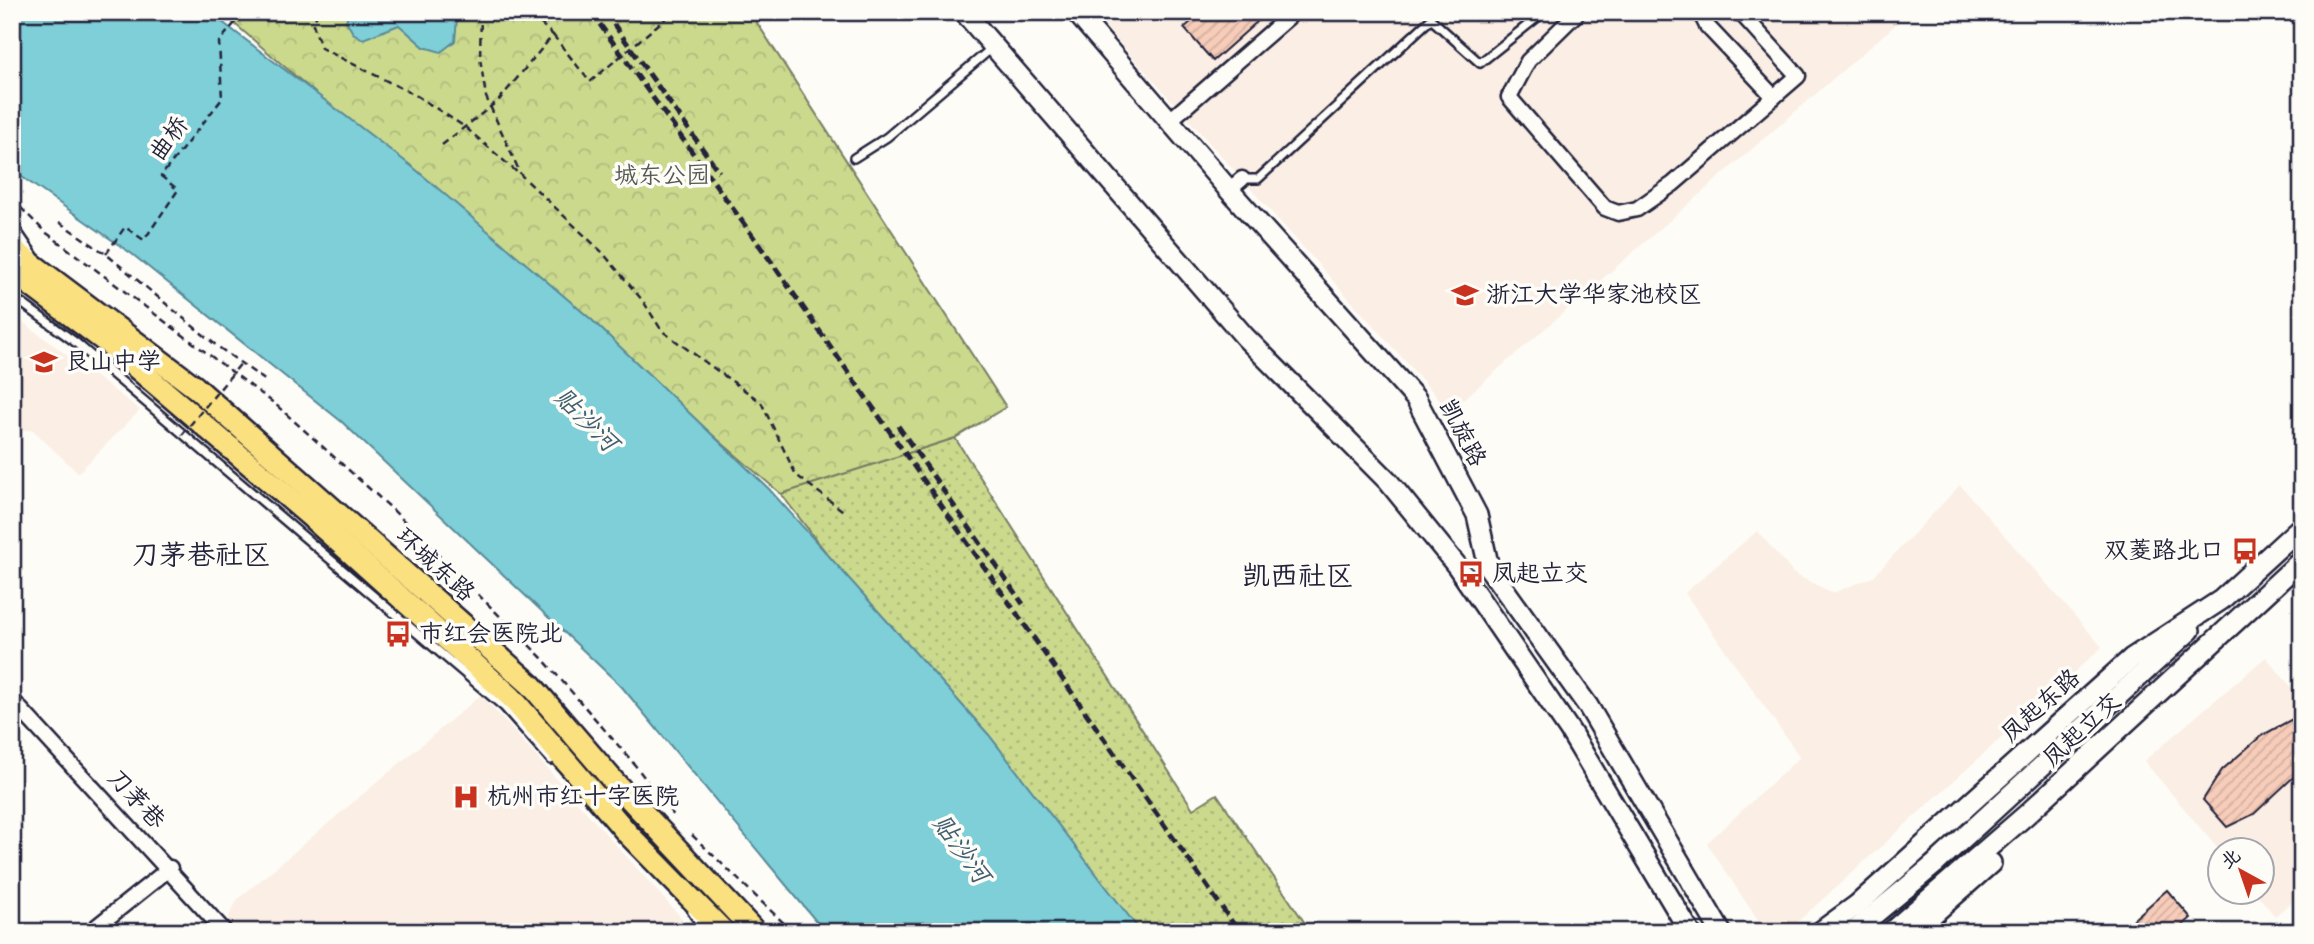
<svg xmlns="http://www.w3.org/2000/svg" width="2314" height="944" font-family="'Architects Daughter','LXGW WenKai TC',sans-serif">
	<defs>
		<pattern id="grass-dots" width="8" height="8" patternUnits="userSpaceOnUse" patternTransform="scale(1.75)"><rect width="8" height="8" fill="#cbd98d"/><path d="M2 2h.1M6 6h.1" fill="none" stroke="#aeba7b" stroke-width="1.8" stroke-linecap="round"/></pattern>
		<pattern id="park-crowns" width="20" height="18" patternUnits="userSpaceOnUse" patternTransform="scale(1.75)"><rect width="20" height="18" fill="#cbd98d"/><path d="M2 6a3 3 0 1 1 6 0M12 15a3 3 0 1 1 6 0" fill="none" stroke="#aeba7b"/></pattern>
		<pattern id="building-hatch" width="6" height="6" patternUnits="userSpaceOnUse" patternTransform="scale(1.75)"><rect width="6" height="6" fill="#f7ccb9"/><path d="M-1 1l2-2M0 6l6-6M5 7l2-2" fill="none" stroke="#d3afa0"/></pattern>
	</defs>
	<rect width="100%" height="100%" fill="#fdfcf7"/>
	<filter id="ink" filterUnits="userSpaceOnUse"><feTurbulence type="fractalNoise" baseFrequency=".0143" numOctaves="2"/><feDisplacementMap in="SourceGraphic" scale="14" xChannelSelector="R" yChannelSelector="G"/><feConvolveMatrix kernelMatrix="1 2 1 2 8 2 1 2 1" color-interpolation-filters="sRGB"/></filter>
	<g filter="url(#ink)">
		<g fill="#fbeee4">
			<polygon points="1092,12 1910,12 1450,411"/>
			<polygon points="12,314 140,410 78,473 33,430 12,430"/>
			<polygon points="1960,485 2102,647 1794,925 1776,932 1761,925 1707,843 1800,757 1685,593 1757,531 1794,574 1833,593 1873,577"/>
			<polygon points="2266,657 2298,695 2302,692 2302,893 2275,916 2255,892 2262,892 2262,850 2219,850 2144,761"/>
			<polygon points="481,695 694,932 231,932 225,925 237,900"/>
		</g>
		<polygon fill="url(#grass-dots)" stroke="#767e64" stroke-width="2" points="955,438 1193,809 1217,794 1311,932 1118,932 781,494"/>
		<polygon fill="url(#park-crowns)" stroke="#767e64" stroke-width="2" points="221,12 750,12 1006,407 955,438 781,494"/>
		<g fill="#7ecfd7" stroke="#598a99" stroke-width="2">
			<polygon points="12,12 209,12 414,168 592,320 769,489 989,735 1141,932 825,932 622,687 342,422 132,254 12,170"/>
			<polygon points="349,12 450,12 457,19 455,41 441,52 424,47 399,25 363,39 353,33 346,21"/>
		</g>
		<g fill="url(#building-hatch)" stroke="#22223b" stroke-width="2">
			<polygon points="1202,12 1268,12 1213,61 1184,28"/>
			<polygon points="2296,717 2302,722 2302,769 2254,814 2227,827 2203,800 2222,770 2261,736"/>
			<polygon points="2167,890 2191,918 2175,932 2119,932"/>
		</g>
		<g fill="none" stroke-linecap="round" stroke-linejoin="round">
			<g stroke="#22223b" stroke-width="12">
				<g id="lane">
					<polyline points="854,158 887,137 993,47"/>
					<polyline points="1242,179 1258,179 1431,19 1480,63 1544,12"/>
					<polyline points="12,224 34,256"/>
					<polyline points="12,296 75,342 504,707 551,760"/>
					<polyline points="692,912 706,932"/>
				</g>
			</g>
			<g stroke="#22223b" stroke-width="19">
				<g id="street">
					<polyline points="1578,12 1528,61 1509,97 1605,208 1618,213 1637,209 1673,184 1798,76 1740,12"/>
					<polyline points="1700,12 1707,26 1774,97"/>
					<polyline points="1169,121 1294,12"/>
					<polyline points="1229,190 1242,179"/>
					<polyline points="12,700 225,932"/>
					<polyline points="90,932 170,868"/>
				</g>
			</g>
			<g stroke="#22223b" stroke-width="24">
				<g id="secondary">
					<polyline points="964,12 1245,337 1388,481 1457,566 1570,731 1690,932"/>
					<polyline points="1076,12 1229,190 1416,399 1477,515 1489,568 1588,706 1721,932"/>
					<polyline points="1820,932 1857,905 2132,658 2221,600 2302,526"/>
					<polyline points="1853,932 1935,864 2190,630"/>
					<polyline points="1891,932 2026,815 2302,560"/>
					<polyline points="1913,932 1991,863"/>
				</g>
			</g>
			<g stroke="#22223b" stroke-width="26">
				<g id="primary">
					<polyline points="12,249 195,387 531,685 616,784 755,932"/>
					<polyline points="12,271 109,344 309,515 511,697 628,834 724,932"/>
				</g>
			</g>
			<g stroke="#22223b" stroke-width="2.5" stroke-dasharray="7 5" stroke-linecap="butt">
				<polyline points="318,12 313,24 321,48 417,96 465,127 518,173"/>
				<polyline points="481,12 480,58 486,97 521,175 603,253 643,301 662,331 761,402 796,475 846,513"/>
				<polyline points="442,145 499,100 553,35 529,13 516,12"/>
				<polyline points="12,199 44,231 275,404 391,508 542,658 631,760 675,817"/>
				<polyline points="59,222 106,254 217,346 266,381"/>
				<polyline points="106,254 125,227 144,240 178,190 161,176 222,99 219,42 244,12"/>
				<polyline points="692,835 793,932"/>
			</g>
			<use href="#lane" stroke="#fdfcf7" stroke-width="7"/>
			<use href="#street" stroke="#fdfcf7" stroke-width="14"/>
			<use href="#secondary" stroke="#fdfcf7" stroke-width="19"/>
			<use href="#primary" stroke="#fbe080" stroke-width="21"/>
			<g stroke="#22223b" stroke-width="5" stroke-dasharray="10 5" stroke-linecap="butt">
				<polyline points="591,12 770,260 1239,932"/>
				<polyline points="605,12 719,172"/>
				<polyline points="898,426 1023,604"/>
			</g>
			<g stroke="#22223b" stroke-width="2.5" stroke-dasharray="7 5" stroke-linecap="butt">
				<polyline points="553,35 590,82 673,12"/>
				<polyline points="182,435 242,362"/>
			</g>
		</g>
	</g>
	<defs>
		<g id="university-bare" transform="scale(2.1)"><path d="M0-5L7-2L0 1L-7-2ZM-4 1L0 2.5L4 1V4Q0 6-4 4Z" fill="#c8321e" stroke="#fdfcf7" stroke-width="2.5" paint-order="stroke"/></g>
		<g id="school-bare" transform="scale(2.1)"><path d="M0-5L7-2L0 1L-7-2ZM-4 1L0 2.5L4 1V4Q0 6-4 4Z" fill="#c8321e" stroke="#fdfcf7" stroke-width="2.5" paint-order="stroke"/></g>
		<g id="bus-bare" transform="scale(2.1)"><path d="M-5-6H5V4H4V6H2V4H-2V6H-4V4H-5ZM-3.5-4V0h7V-4ZM-3.5 1.2v1.5H-2V1.2ZM2 1.2v1.5H3.5V1.2Z" fill="#c8321e" stroke="#fdfcf7" stroke-width="2.5" paint-order="stroke"/></g>
		<g id="hospital-bare" transform="scale(2.1)"><path d="M-5-5h3v3.5h4V-5h3V5h-3V1.5h-4V5h-3Z" fill="#c8321e" stroke="#fdfcf7" stroke-width="2.5" paint-order="stroke"/></g>
	</defs>
	<g fill-rule="evenodd">
		<use href="#university-bare" x="1465" y="295"/>
		<use href="#school-bare" x="44" y="362"/>
		<use href="#bus-bare" x="2245" y="551"/>
		<use href="#bus-bare" x="1471" y="574"/>
		<use href="#bus-bare" x="398" y="634"/>
		<use href="#hospital-bare" x="466" y="797"/>
	</g>
	<g text-anchor="middle" dominant-baseline="central" stroke-width="7" stroke-linejoin="round" paint-order="stroke">
		<g font-size="24" fill="#22223b" stroke="#fdfcf7">
			<text transform="translate(169 139) rotate(-54)">曲桥</text>
			<text transform="translate(1462 433) rotate(62)">凯旋路</text>
			<text transform="translate(435 565) rotate(42)">环城东路</text>
			<text transform="translate(2041 706) rotate(-42)">凤起东路</text>
			<text transform="translate(2082 730) rotate(-43)">凤起立交</text>
			<text transform="translate(136 799) rotate(47)">刀茅巷</text>
		</g>
		<g font-size="24" fill="#555954" stroke="#fdfcf7">
			<text x="662" y="176">城东公园</text>
		</g>
		<g font-size="24" fill="#22223b" stroke="#fdfcf7" text-anchor="start">
			<text x="1486" y="295">浙江大学华家池校区</text>
			<text x="65" y="362">艮山中学</text>
			<text x="2224" y="551" text-anchor="end">双菱路北口</text>
			<text x="1492" y="574">凤起立交</text>
			<text x="419" y="634">市红会医院北</text>
			<text x="487" y="797">杭州市红十字医院</text>
		</g>
		<g font-size="26" font-style="italic" fill="#425f72" stroke="#fdfcf7">
			<text transform="translate(586 420) rotate(45)">贴沙河</text>
			<text transform="translate(961 849) rotate(54)">贴沙河</text>
		</g>
		<g font-size="28" fill="#22223b" stroke="#fdfcf7">
			<text x="201" y="555">刀茅巷社区</text>
			<text x="1298" y="576">凯西社区</text>
		</g>
	</g>
	<rect width="2314" height="944" fill="none" stroke="#fdfcf7" stroke-width="42"/>
	<rect x="21" y="21" width="2272" height="902" fill="none" stroke="#22223b" stroke-width="2.5" filter="url(#ink)"/>
	<g transform="translate(2241 871) rotate(320)"><circle r="33" fill="#fdfcf7" stroke="#a5a5ac" stroke-width="2"/>
	<path d="M0-5L12 26L0 18L-12 26Z" fill="#c8321e"/>
	<text y="-10" font-size="19" font-weight="bold" text-anchor="middle" fill="#22223b">北</text>
	</g>
</svg>
